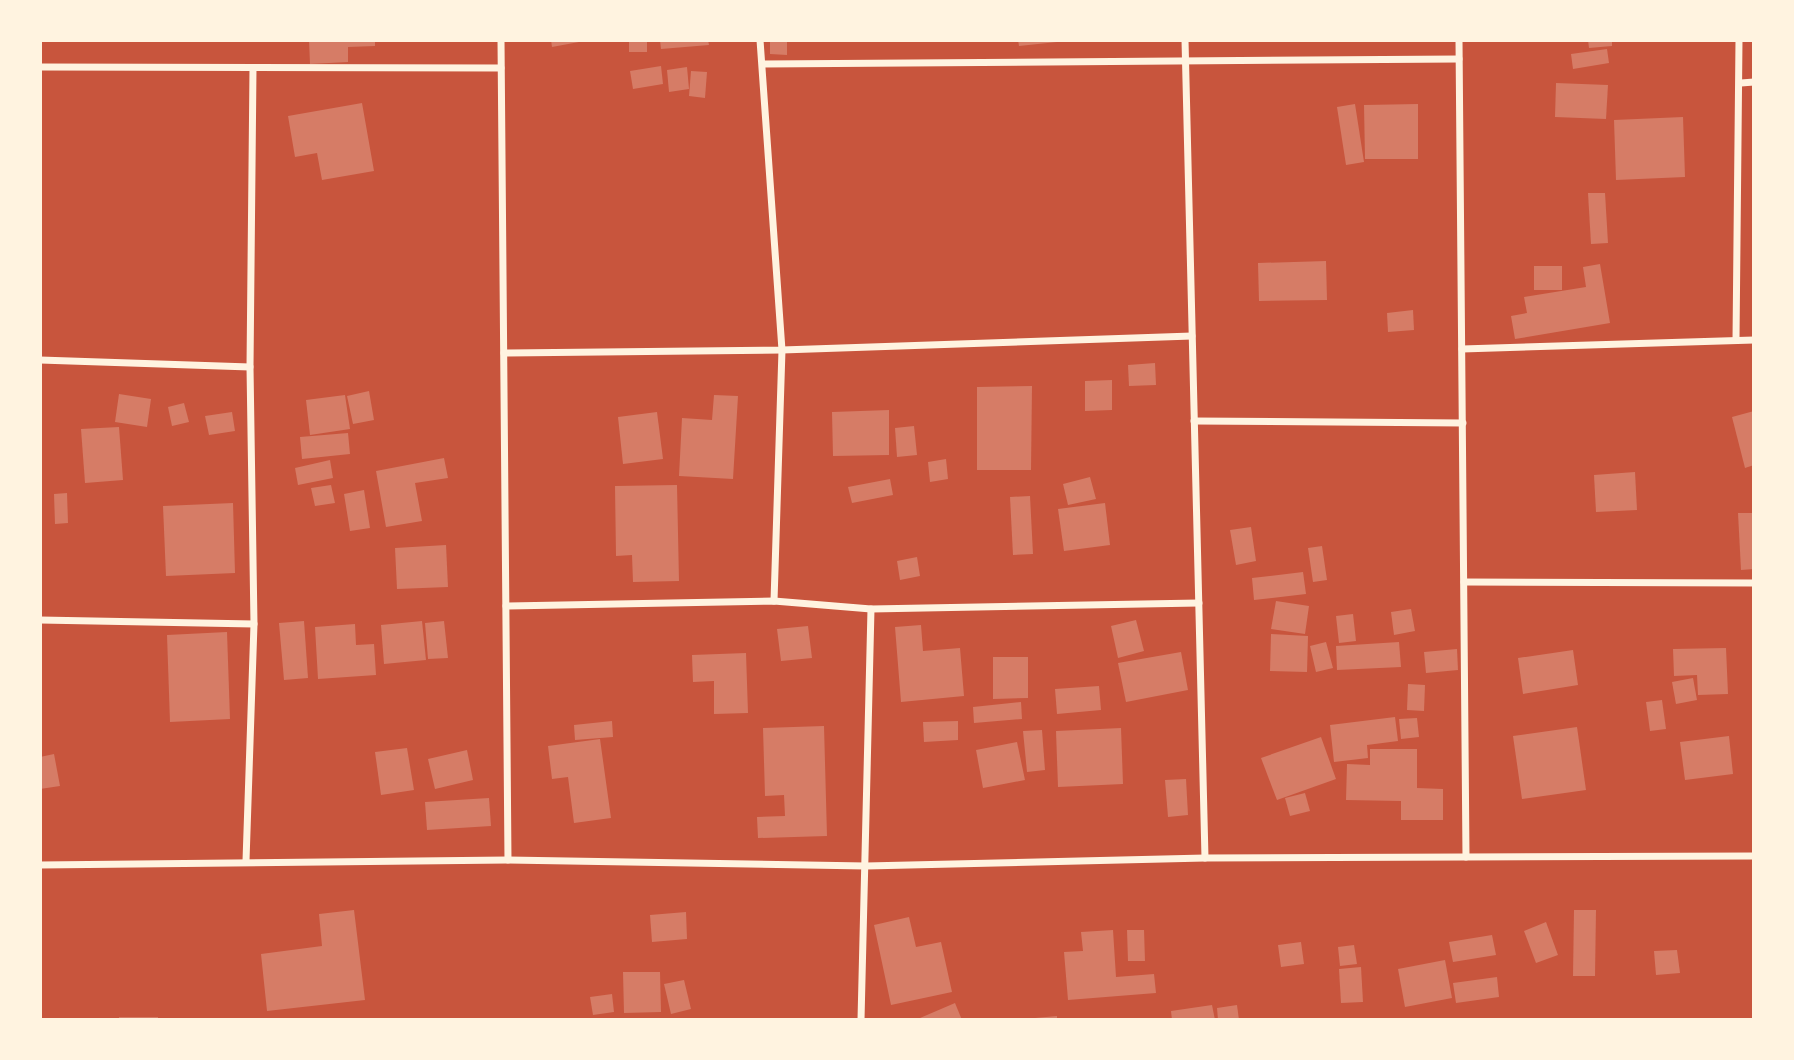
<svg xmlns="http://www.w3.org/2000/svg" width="1794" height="1060" font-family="Mulish,sans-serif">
	<rect width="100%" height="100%" fill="#c8553d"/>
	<g fill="#d67c66">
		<polygon points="309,40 375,40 375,46 348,47 348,62 310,64"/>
		<polygon points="551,40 579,40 579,42 552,47"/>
		<rect x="629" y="40" width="18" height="12"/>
		<polygon points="660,40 708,40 709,45 661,49"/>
		<polygon points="770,40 787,40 787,55 770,54"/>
		<polygon points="1018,40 1057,40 1057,42 1019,46"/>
		<polygon points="1588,40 1612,40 1612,46 1589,48"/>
		<polygon points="1607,49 1609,63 1573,69 1571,54"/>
		<polygon points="661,66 663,84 633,89 630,71"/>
		<polygon points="687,67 689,89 669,92 667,70"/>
		<polygon points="691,71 707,72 705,98 689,96"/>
		<polygon points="1556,83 1608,85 1606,119 1555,117"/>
		<polygon points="362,103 374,171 322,180 317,153 295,157 288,116"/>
		<polygon points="1355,104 1364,162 1346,165 1337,107"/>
		<polygon points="1418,104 1418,159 1365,159 1364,105"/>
		<polygon points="1683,117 1685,177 1616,180 1614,120"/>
		<polygon points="1588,193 1605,193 1608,243 1591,244"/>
		<polygon points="1326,261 1327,300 1259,301 1258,263"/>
		<polygon points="1600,264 1610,323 1515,339 1511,316 1527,313 1524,297 1586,287 1583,267"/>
		<rect x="1534" y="266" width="28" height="24"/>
		<polygon points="1413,310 1414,330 1388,332 1387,313"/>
		<polygon points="1155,363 1156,385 1129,386 1128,365"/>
		<polygon points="1112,380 1112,410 1085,411 1085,381"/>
		<polygon points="1032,386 1031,470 977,470 977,387"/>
		<polygon points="369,391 374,420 353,424 347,396"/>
		<polygon points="119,394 151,399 147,427 115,422"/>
		<polygon points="345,395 350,429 310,435 306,400"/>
		<polygon points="714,395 738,396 733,479 679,476 682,418 712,420"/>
		<polygon points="184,403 189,422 172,426 168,407"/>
		<polygon points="889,410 889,455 833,456 832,412"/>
		<polygon points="1754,411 1754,465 1745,468 1732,417"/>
		<polygon points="232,412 235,431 209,435 205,416"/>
		<polygon points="657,412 663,459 623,464 618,417"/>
		<polygon points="914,426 917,455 897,457 895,428"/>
		<polygon points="119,427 123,480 85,483 81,429"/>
		<polygon points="348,433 350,454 302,459 300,437"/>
		<polygon points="444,458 448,478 415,483 422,521 386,527 376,471"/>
		<polygon points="946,459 948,479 930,482 928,462"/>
		<polygon points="330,460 333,478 298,485 295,468"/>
		<polygon points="1635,472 1637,510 1596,512 1594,475"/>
		<polygon points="1090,477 1096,499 1068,505 1063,484"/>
		<polygon points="890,479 893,495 852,503 848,487"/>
		<polygon points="331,485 335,503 315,506 311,488"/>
		<polygon points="677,485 679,581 633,582 632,555 616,556 615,486"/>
		<polygon points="364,490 370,528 350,531 344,494"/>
		<polygon points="67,493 68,523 55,524 54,494"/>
		<polygon points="1030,496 1033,554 1013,555 1010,497"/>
		<polygon points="233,503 235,573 166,576 163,506"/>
		<polygon points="1105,503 1110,545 1064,551 1058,509"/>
		<polygon points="1738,513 1754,513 1754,569 1741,570"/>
		<polygon points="1251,527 1256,561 1236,565 1230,530"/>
		<polygon points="446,545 448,587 397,589 395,548"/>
		<polygon points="1322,546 1327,580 1313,582 1308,548"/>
		<polygon points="917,557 920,576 900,580 897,561"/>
		<polygon points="1303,572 1306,594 1254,600 1252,578"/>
		<polygon points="1276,601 1309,606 1305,634 1271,629"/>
		<polygon points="1411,609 1415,631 1394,635 1391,612"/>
		<polygon points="1353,614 1356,641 1339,643 1336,616"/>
		<polygon points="1136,620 1144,651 1118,658 1111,626"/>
		<polygon points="304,621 308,678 284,680 279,623"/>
		<polygon points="422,621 426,660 384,664 381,625"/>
		<polygon points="444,621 448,658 428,659 425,623"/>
		<polygon points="355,624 356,645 374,644 376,675 318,679 315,627"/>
		<polygon points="921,625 923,651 960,648 964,696 901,702 895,627"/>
		<polygon points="808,626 812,658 781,661 777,629"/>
		<polygon points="227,632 230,719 170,722 167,635"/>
		<polygon points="1271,634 1308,636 1307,672 1270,671"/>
		<polygon points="1326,642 1333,668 1316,672 1310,646"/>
		<polygon points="1399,642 1401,667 1337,670 1336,646"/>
		<polygon points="1726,648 1728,694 1698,695 1697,675 1674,676 1673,649"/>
		<polygon points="1457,649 1458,670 1426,673 1424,652"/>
		<polygon points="1573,650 1578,685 1523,694 1518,658"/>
		<polygon points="1181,652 1188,690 1126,702 1118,663"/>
		<polygon points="746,653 748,713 714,714 714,681 693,682 692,655"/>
		<polygon points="993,657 1028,657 1028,698 993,699"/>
		<polygon points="1693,678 1697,700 1676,704 1672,682"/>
		<polygon points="1408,684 1425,685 1424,711 1407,710"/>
		<polygon points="1099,686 1101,710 1057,714 1055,689"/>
		<polygon points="1662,700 1666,729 1650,731 1646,702"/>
		<polygon points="1021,702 1022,719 974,723 973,707"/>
		<polygon points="1395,717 1398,741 1367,745 1368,758 1334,762 1330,725"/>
		<polygon points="1417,718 1419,737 1401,739 1399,719"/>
		<polygon points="612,721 613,737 575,740 574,725"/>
		<polygon points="958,721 958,740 924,742 923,722"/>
		<polygon points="824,726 827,836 758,838 757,817 785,816 784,795 765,796 763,728"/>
		<polygon points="1577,727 1586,790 1522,799 1513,736"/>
		<polygon points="1121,728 1123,784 1058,787 1056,731"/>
		<polygon points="1042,730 1045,770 1027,772 1023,731"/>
		<polygon points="1729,736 1733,774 1685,780 1680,742"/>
		<polygon points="1321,737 1336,779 1277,800 1261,758"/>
		<polygon points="600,739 611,818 574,823 568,777 552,779 548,746"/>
		<polygon points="1017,742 1025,780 983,788 976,750"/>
		<polygon points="407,748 414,790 381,795 375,752"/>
		<polygon points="1370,749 1417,749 1417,788 1443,789 1443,820 1401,820 1401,801 1346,800 1347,764 1370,765"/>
		<polygon points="467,750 473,780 435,789 428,759"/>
		<polygon points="54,754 60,786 40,789 40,757"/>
		<polygon points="1186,779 1188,815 1168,817 1165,780"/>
		<polygon points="1305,793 1310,811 1290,816 1285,798"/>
		<polygon points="489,798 491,826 427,830 425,802"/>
		<polygon points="354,910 365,1000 267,1011 261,954 322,946 319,914"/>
		<polygon points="1574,910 1596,910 1595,976 1573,976"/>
		<polygon points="686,912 687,939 652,942 650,915"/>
		<polygon points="909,917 916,947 941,942 952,992 891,1005 874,925"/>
		<polygon points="1546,922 1558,955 1536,963 1524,931"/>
		<polygon points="1113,930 1116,977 1154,974 1156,993 1068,1000 1064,952 1083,951 1081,932"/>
		<polygon points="1127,930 1144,930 1145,961 1128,961"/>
		<polygon points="1492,935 1496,955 1453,962 1449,942"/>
		<polygon points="1301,942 1304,964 1281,967 1278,945"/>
		<polygon points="1354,945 1357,964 1340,966 1338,947"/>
		<polygon points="1677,950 1680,973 1656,975 1654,951"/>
		<polygon points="1445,960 1452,998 1405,1007 1398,969"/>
		<polygon points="1361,967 1363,1002 1341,1003 1339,969"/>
		<polygon points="623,972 660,972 661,1012 624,1013"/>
		<polygon points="1497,977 1499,997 1456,1003 1453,983"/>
		<polygon points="684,980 691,1009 671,1014 664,984"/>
		<polygon points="612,994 614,1012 593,1015 590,997"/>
		<polygon points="955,1003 962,1020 921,1020 920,1018"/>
		<polygon points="1212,1005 1215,1020 1172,1020 1171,1011"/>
		<polygon points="1237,1005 1239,1020 1218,1020 1217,1008"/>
		<polygon points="1057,1016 1057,1020 1035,1020 1035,1018"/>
		<rect x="119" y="1017" width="39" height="3"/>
	</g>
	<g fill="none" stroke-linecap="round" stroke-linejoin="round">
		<g stroke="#fff3e0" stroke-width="7">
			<polyline points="501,40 508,860"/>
			<polyline points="760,40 782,350 774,601"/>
			<polyline points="1185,40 1205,858"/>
			<polyline points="1459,40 1466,857"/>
			<polyline points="763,64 1459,59"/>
			<polyline points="40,67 501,68"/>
			<polyline points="1741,83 1754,82"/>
			<polyline points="1736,340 1739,40"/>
			<polyline points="1462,349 1754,340"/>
			<polyline points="504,353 782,350 1192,336"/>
			<polyline points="40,360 250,367"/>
			<polyline points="1194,421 1463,423"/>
			<polyline points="1464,582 1754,583"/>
			<polyline points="506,606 774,601 871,609 1199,603"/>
			<polyline points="40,620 254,624"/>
			<polyline points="246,861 254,624 250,367 253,68"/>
			<polyline points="40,865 508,860 866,866 1205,858 1754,856"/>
			<polyline points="861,1020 871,609"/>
		</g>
	</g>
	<rect width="1794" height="1060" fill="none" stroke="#fff3e0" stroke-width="84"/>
</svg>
